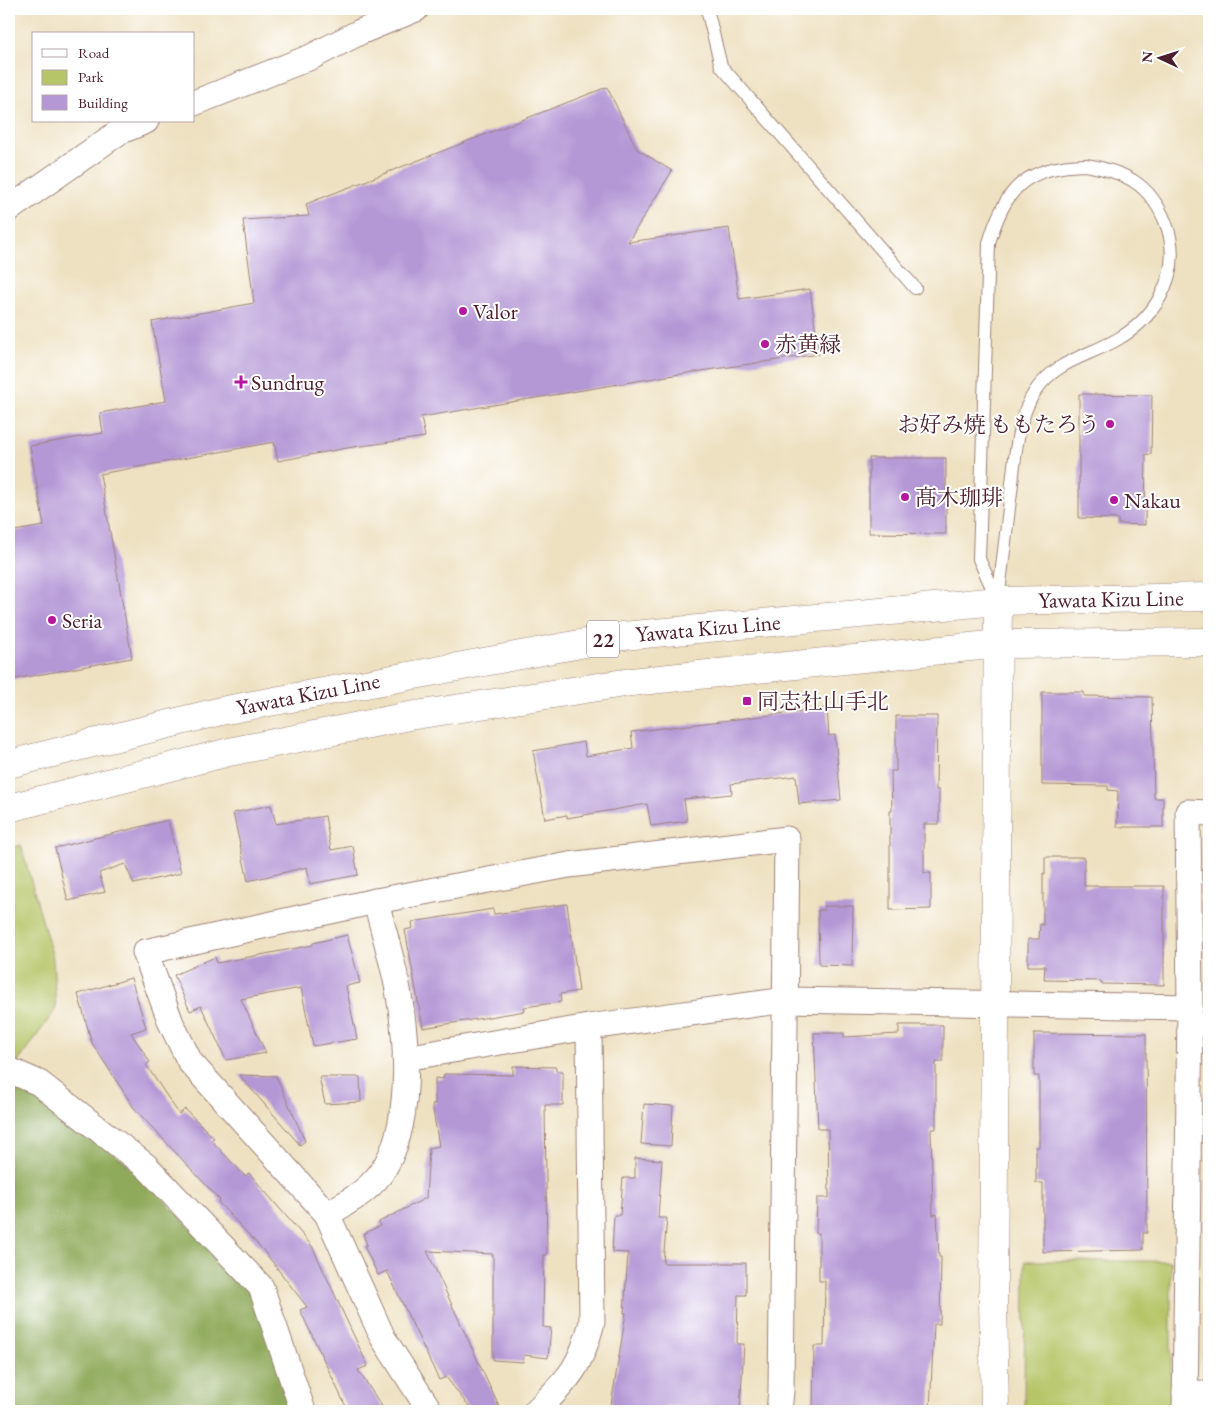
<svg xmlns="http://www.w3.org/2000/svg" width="1218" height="1420" font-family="'EB Garamond','Noto Serif JP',serif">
	<rect width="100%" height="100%" fill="#fff"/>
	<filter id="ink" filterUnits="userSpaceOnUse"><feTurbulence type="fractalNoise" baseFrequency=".02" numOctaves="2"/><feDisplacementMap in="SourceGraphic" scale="10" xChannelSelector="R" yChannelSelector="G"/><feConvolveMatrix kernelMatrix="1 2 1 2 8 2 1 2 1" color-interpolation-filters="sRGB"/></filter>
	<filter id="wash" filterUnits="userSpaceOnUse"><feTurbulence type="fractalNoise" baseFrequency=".0096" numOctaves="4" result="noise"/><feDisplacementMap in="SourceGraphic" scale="20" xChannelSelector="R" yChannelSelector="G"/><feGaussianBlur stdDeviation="1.12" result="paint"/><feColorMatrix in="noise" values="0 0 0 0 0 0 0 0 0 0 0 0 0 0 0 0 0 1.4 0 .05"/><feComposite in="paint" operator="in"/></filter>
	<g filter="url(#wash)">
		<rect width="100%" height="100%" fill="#eee1c1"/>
		<g fill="#b6c567" stroke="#807249">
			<polygon points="21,845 53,958 56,1009 16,1065 9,1061 9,849"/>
			<polygon points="1025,1261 1171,1261 1171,1411 1024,1411"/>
		</g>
		<polygon fill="#90aa5c" stroke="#6d6444" points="9,1076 35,1091 141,1175 252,1294 299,1411 9,1411"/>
		<g id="blocks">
			<g fill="#b497d5">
				<polygon points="607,87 637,149 672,171 628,242 729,228 739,299 810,289 819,354 667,376 421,417 425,437 347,448 278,461 274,442 100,474 132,658 9,680 9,532 44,526 30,446 103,433 100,413 166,401 152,322 254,303 243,220 309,216 306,204"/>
				<polygon points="1079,394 1152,395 1151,455 1146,454 1145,525 1118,524 1118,519 1079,518"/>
				<polygon points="869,458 946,458 946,534 869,533"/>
				<polygon points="1042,692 1084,692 1084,696 1152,697 1154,798 1163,798 1163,827 1117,827 1118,791 1108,790 1108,786 1042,785"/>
				<polygon points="827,708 829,736 835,735 841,800 799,804 796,776 731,784 732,794 684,799 687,821 651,826 647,804 567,818 567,815 545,819 533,751 584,742 586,756 633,748 631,732"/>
				<polygon points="896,716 937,716 936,790 939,790 939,824 924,824 924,873 931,873 931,909 890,910 890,811 892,811 891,771 896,771"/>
				<polygon points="271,805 276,824 325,816 331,850 353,846 358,875 310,884 307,867 248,881 233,813"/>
				<polygon points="168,820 181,873 134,884 125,864 99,873 105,892 68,901 55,848"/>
				<polygon points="1045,857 1084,857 1084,886 1164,886 1164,985 1101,984 1101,981 1044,980 1045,966 1028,966 1028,939 1039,939 1040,924 1043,925 1043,873 1045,874"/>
				<polygon points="567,904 579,991 560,994 561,1002 524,1007 525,1011 423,1028 405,930 413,928 412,922 493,909 494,914"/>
				<polygon points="824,906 853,906 852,966 819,965 818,910 824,910"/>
				<polygon points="347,935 360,983 346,986 357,1039 313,1046 301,988 241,999 266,1053 226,1060 201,1006 190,1011 174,975 215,957 217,963 313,945 313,943"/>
				<polygon points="131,978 146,1028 131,1033 150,1062 146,1065 179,1114 185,1109 214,1138 211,1140 245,1176 249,1173 312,1246 368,1366 358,1370 385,1411 348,1411 300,1310 307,1307 263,1250 218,1202 220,1200 134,1108 92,1043 78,994"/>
				<polygon points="899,1025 943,1025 943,1062 936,1062 936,1129 931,1129 933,1215 937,1214 939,1257 941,1257 940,1324 934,1324 930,1411 813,1411 814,1346 824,1346 825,1281 819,1281 819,1233 816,1233 817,1198 829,1198 828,1129 818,1129 814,1033 844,1033 844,1037 899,1034"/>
				<polygon points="1034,1033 1146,1034 1147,1233 1143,1233 1143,1250 1043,1252 1043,1183 1036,1183 1036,1147 1039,1147 1039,1076 1034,1076"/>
				<polygon points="513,1066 556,1067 556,1071 563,1071 563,1105 545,1105 547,1255 544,1255 543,1327 551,1328 548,1358 524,1355 523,1362 493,1360 493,1254 427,1251 501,1411 472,1411 446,1377 439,1380 387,1271 378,1275 364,1246 367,1245 363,1234 380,1226 379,1222 426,1198 429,1148 439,1146 432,1104 435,1104 435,1078 443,1079 444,1074 513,1075"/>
				<polygon points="239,1075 276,1076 305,1141 300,1145"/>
				<polygon points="319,1077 360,1077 361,1102 325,1104"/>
				<polygon points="644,1104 673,1106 671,1146 641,1144"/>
				<polygon points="635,1158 662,1160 658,1218 667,1218 663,1263 746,1263 746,1295 738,1295 737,1344 744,1344 740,1410 664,1406 662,1411 610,1411 626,1313 624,1313 628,1253 612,1252 614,1215 620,1215 623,1178 635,1178"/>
			</g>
		</g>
	</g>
	<g filter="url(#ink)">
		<use href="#blocks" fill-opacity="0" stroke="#9c8076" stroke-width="1"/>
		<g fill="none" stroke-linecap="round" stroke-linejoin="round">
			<g stroke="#9c8076" stroke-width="14">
				<g id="lane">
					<polyline points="707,9 721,66 915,288"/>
					<path d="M1086 165C1125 172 1149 183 1165 221 1184 267 1160 315 1118 339 1089 356 1057 360 1036 390 1015 420 1015 465 1010 500 1006 534 1002 567 998 601L979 559 989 243C1005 187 1027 166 1086 165Z"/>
				</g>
			</g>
			<g stroke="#9c8076" stroke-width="27">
				<g id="street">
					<polyline points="194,103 311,57 360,32 416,9"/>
					<polyline points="9,209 119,132 146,121"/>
					<polyline points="405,1058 589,1027 786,1000 1190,1007"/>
					<polyline points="9,1070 39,1083 146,1166 261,1287 303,1411"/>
					<path d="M327 1214C347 1203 367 1192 381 1173 413 1127 408 1044 398 990 393 961 383 931 376 901"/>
					<polyline points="1185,1392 1209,1394"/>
					<polyline points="430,1411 383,1338 327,1214 190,1062 171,1023 145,952 376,901 569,865 787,839 781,1391 779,1411"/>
					<path d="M536 1411C569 1378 580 1369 592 1322L589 1027"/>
					<polyline points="1185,1411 1190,1007 1188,812 1209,813"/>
				</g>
			</g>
			<g stroke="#9c8076" stroke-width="29">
				<polyline id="secondary" points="995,1411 993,1298 998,601"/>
			</g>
			<g stroke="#9c8076" stroke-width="29">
				<g id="primary">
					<polyline points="9,764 221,711 623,636 998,601 1209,597"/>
					<polyline points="9,808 229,752 409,716 631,682 999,644 1209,642"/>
				</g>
			</g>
			<use href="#lane" stroke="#fff" stroke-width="12"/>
			<use href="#street" stroke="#fff" stroke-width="25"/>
			<use href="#secondary" stroke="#fff" stroke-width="28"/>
			<use href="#primary" stroke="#fff" stroke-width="28"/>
		</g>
	</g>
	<g fill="#b5179e" stroke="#fff" stroke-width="2">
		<circle cx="463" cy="311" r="5"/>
		<circle cx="765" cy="344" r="5"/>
		<path d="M238.5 374.5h5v5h5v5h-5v5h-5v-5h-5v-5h5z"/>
		<circle cx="1110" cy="424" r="5"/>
		<circle cx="905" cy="497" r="5"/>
		<circle cx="1114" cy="500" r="5"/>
		<circle cx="52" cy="620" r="5"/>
		<rect x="742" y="696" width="10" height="10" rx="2.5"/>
	</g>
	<g text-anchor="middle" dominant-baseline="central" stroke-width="4" stroke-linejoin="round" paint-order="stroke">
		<rect fill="#fff" stroke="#80626b" stroke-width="1" x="587" y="620.5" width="32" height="37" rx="4"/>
		<g font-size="21" font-weight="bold" fill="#4a1f2b">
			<text x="603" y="639">22</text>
		</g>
		<g font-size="22" fill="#4a1f2b" stroke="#fff" text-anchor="start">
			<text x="473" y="311">Valor</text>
			<text x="775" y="344">赤黄緑</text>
			<text x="251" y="382">Sundrug</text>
			<text x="1100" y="424" text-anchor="end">お好み焼 ももたろう</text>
			<text x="915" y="497">髙木珈琲</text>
			<text x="1124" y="500">Nakau</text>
			<text x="62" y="620">Seria</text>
			<text x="757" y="701">同志社山手北</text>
		</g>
		<g font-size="22" fill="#4a1f2b" stroke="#fff">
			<text transform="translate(1111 599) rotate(-1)">Yawata Kizu Line</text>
			<text transform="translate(708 628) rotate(-5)">Yawata Kizu Line</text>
			<text transform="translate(308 694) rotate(-11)">Yawata Kizu Line</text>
		</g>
	</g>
	<rect width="1218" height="1420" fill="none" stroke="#fff" stroke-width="30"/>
	<rect x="32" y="32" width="162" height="90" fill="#ffffff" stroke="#b7a5aa"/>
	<rect x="42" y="49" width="25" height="8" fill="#ffffff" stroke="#b7a5aa"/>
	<text x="78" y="58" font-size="15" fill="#4a1f2b">Road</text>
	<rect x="42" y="70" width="25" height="15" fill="#b6c567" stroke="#b7a5aa"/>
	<text x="78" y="82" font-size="15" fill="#4a1f2b">Park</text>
	<rect x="42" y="95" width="25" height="15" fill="#b497d5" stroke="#b7a5aa"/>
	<text x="78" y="108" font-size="15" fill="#4a1f2b">Building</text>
	<g transform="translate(1160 58) rotate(274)" stroke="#ffffff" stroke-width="4" paint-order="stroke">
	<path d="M0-4L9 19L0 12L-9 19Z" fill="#4a1f2b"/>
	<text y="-8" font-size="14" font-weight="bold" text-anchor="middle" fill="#4a1f2b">N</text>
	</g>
</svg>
